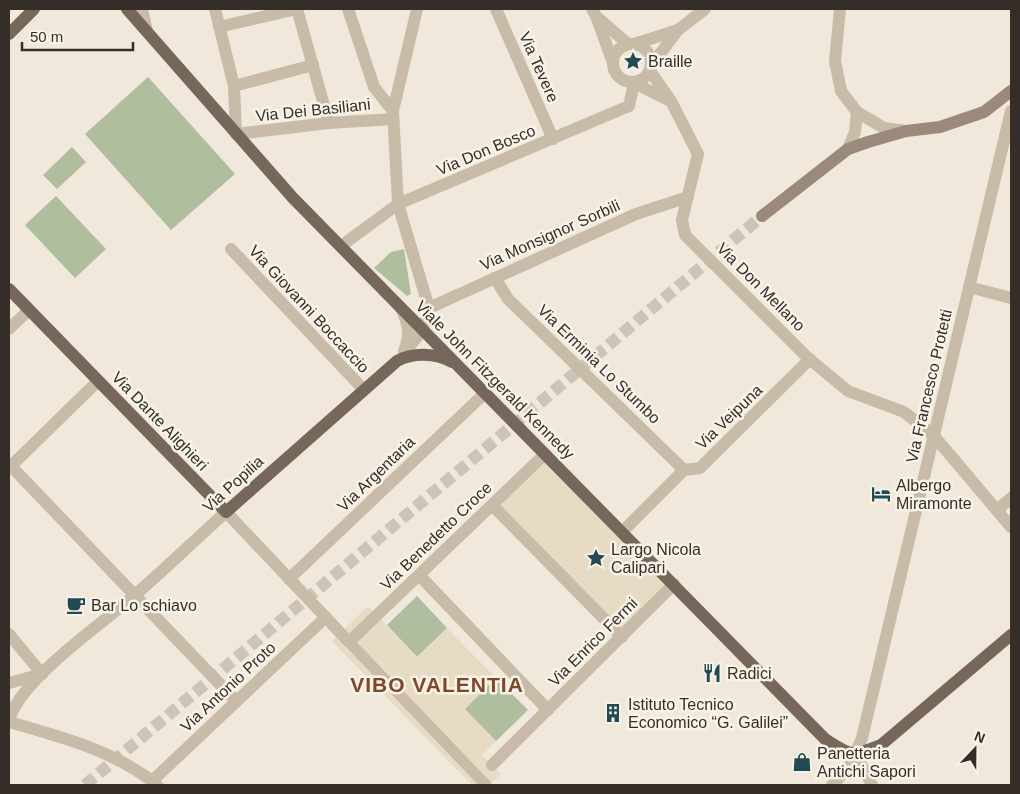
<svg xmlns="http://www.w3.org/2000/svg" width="1020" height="794" font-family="Helvetica,sans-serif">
	<rect width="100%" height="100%" fill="#f0e9db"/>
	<g fill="#afbe9c">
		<polygon points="148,77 235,174 171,230 85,134"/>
		<polygon points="72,147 86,162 57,189 43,175"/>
		<polygon points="56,196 106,249 75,278 25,225"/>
		<polygon points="404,249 411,294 407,296 374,268 391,252"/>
		<polygon points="417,596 447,628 417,657 387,625"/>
		<polygon points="496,678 528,710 496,741 464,709"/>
	</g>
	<g fill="#e7dcc3">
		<polygon points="545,454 674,584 622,637 492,505"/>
		<polygon points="368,606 417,657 447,628 496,678 465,709 496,741 482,755 501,774 489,785 472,785 332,641"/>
	</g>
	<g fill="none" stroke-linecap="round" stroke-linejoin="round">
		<polyline stroke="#cbc4b7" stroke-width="12" stroke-dasharray="12 6" stroke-linecap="butt" points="85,785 762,216"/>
		<polyline stroke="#c8bba8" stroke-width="11" points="349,642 486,785"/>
		<g stroke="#c8bba8" stroke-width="12">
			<polyline points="142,9 147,31"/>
			<polyline points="215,9 234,86 236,134 329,123 393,119"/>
			<polyline points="297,9 329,123"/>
			<path d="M348 9 374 87 393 111 398 204 429 308C426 327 417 339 404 352"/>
			<polyline points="496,9 553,139"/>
			<polyline points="592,9 596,16 613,63"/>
			<polyline points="598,18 628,44"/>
			<polyline points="219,27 297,9"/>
			<circle cx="632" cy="63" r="19"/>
			<polyline points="634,44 678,30"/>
			<polyline points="651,66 678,30"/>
			<polyline points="650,71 671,101 698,154 682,220 685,235 807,357 848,391 904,412 934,436 1011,527"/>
			<polyline points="234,86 313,65"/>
			<polyline points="393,111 417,9"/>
			<polyline points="341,246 398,204 629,106 634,83 668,100"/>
			<polyline points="231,249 364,390"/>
			<polyline points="495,278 508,299 684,470"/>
			<polyline points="969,287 1011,298"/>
			<path d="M401 308C408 323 411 335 404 351"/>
			<polyline points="429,308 636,214 688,197"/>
			<polyline points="9,329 29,310"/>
			<polyline points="9,464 236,701"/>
			<polyline points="9,468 98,381"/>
			<polyline points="492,505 622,637"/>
			<polyline points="997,510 1011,498"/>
			<polyline points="622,532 684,470 700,468 810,359"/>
			<polyline points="419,575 548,710"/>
			<polyline points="289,579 485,393"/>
			<polyline points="9,634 42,674"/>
			<polyline points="9,683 42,674"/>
			<path d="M9 721C18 681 103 623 135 595 166 568 195 540 226 512L349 642 545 454"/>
			<path d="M9 722C61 737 114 750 157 785"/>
			<polyline points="856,755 872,785"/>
			<polyline points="492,765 674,584"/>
			<polyline points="152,781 326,617"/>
			<path d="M832 785C846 773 855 756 862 738L1011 111"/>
		</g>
		<g stroke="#c8bba8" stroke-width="12">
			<polyline points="840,9 835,61 841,91 857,112 884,128 906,131"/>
			<polyline points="678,30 705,9"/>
			<polyline points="848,149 855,132 857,112"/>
		</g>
		<polyline stroke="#9b8a7a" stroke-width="12" points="762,216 848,149 868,142 906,131 940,127 984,112 1011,91"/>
		<g stroke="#76675a" stroke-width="12">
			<path d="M127 9 293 198 825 739C852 757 852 756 881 745L1011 635"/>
			<polyline points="9,34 34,9"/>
			<path d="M9 289 226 512 397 361C413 352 436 353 452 362"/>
		</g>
	</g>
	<defs>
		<g id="sight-bare" transform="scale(1.5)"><path d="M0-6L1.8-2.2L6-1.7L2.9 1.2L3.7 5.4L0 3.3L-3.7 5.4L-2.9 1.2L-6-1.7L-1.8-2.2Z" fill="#204a54" stroke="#f8f3e8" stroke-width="2.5" paint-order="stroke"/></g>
		<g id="hotel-bare" transform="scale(1.5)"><path d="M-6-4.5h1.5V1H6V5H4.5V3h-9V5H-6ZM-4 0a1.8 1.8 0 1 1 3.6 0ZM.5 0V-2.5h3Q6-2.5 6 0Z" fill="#204a54" stroke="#f8f3e8" stroke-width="2.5" paint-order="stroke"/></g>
		<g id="cafe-bare" transform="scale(1.5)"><path d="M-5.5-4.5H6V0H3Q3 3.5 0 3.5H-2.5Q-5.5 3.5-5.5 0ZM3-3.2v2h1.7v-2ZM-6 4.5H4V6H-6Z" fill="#204a54" stroke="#f8f3e8" stroke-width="2.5" paint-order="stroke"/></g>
		<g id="restaurant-bare" transform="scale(1.5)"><path d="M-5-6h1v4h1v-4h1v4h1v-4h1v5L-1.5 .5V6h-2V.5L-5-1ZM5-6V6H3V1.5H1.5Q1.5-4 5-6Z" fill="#204a54" stroke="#f8f3e8" stroke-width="2.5" paint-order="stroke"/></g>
		<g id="building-bare" transform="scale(1.5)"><path d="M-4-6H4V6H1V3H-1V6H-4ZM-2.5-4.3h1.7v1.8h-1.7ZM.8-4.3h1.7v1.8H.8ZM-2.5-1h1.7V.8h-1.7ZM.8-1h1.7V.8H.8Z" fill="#204a54" stroke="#f8f3e8" stroke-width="2.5" paint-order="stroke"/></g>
		<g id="shop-bare" transform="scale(1.5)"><path d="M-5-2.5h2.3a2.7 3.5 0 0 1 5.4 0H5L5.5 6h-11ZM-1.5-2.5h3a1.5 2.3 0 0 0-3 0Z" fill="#204a54" stroke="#f8f3e8" stroke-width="2.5" paint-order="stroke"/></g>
	</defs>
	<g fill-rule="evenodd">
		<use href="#sight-bare" x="633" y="61"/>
		<use href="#hotel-bare" x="881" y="494"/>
		<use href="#sight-bare" x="596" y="558"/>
		<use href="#cafe-bare" x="76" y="605"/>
		<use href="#restaurant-bare" x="712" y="673"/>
		<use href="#building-bare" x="613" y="713"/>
		<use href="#shop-bare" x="802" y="762"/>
	</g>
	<g text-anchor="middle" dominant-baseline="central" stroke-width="5" stroke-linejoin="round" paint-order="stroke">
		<g font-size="16" fill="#352e28" stroke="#f8f3e8" text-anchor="start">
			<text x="648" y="61">Braille</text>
			<text x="896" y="485">Albergo<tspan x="896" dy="18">Miramonte</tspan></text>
			<text x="611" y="549">Largo Nicola<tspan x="611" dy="18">Calipari</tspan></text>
			<text x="91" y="605">Bar Lo schiavo</text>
			<text x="727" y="673">Radici</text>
			<text x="628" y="704">Istituto Tecnico<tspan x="628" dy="18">Economico “G. Galilei”</tspan></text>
			<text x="817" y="753">Panetteria<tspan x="817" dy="18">Antichi Sapori</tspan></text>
		</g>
		<g font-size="16" fill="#352e28" stroke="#f8f3e8">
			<text transform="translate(539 67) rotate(66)">Via Tevere</text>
			<text transform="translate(313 110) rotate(-6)">Via Dei Basiliani</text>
			<text transform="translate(486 150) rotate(-23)">Via Don Bosco</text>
			<text transform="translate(550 235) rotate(-24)">Via Monsignor Sorbili</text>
			<text transform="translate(761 287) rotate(45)">Via Don Mellano</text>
			<text transform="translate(309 309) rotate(47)">Via Giovanni Boccaccio</text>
			<text transform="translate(599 364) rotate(44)">Via Erminia Lo Stumbo</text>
			<text transform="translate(495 380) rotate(45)">Viale John Fitzgerald Kennedy</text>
			<text transform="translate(929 386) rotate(-77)">Via Francesco Protetti</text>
			<text transform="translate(729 417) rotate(-44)">Via Veipuna</text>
			<text transform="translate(160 421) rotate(46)">Via Dante Alighieri</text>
			<text transform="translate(376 474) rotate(-44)">Via Argentaria</text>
			<text transform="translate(233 484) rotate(-42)">Via Popilia</text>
			<text transform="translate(436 536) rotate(-44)">Via Benedetto Croce</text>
			<text transform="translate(593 642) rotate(-45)">Via Enrico Fermi</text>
			<text transform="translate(228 687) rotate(-43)">Via Antonio Proto</text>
		</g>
		<g font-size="21" font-weight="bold" letter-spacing="1" fill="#7f4726" stroke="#f8f3e8">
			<text x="437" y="684">VIBO VALENTIA</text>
		</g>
	</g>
	<rect width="1020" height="794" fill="none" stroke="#352e28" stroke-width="20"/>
	<g transform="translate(975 749) rotate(22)" stroke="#f8f3e8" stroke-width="4" paint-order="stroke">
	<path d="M0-4L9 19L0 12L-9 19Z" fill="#352e28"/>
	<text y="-8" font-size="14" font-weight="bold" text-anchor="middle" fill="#352e28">N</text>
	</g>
	<path d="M22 42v8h111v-8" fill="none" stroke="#352e28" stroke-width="2.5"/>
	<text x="30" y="42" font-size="15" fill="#352e28" stroke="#f8f3e8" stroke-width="4" paint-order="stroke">50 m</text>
</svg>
